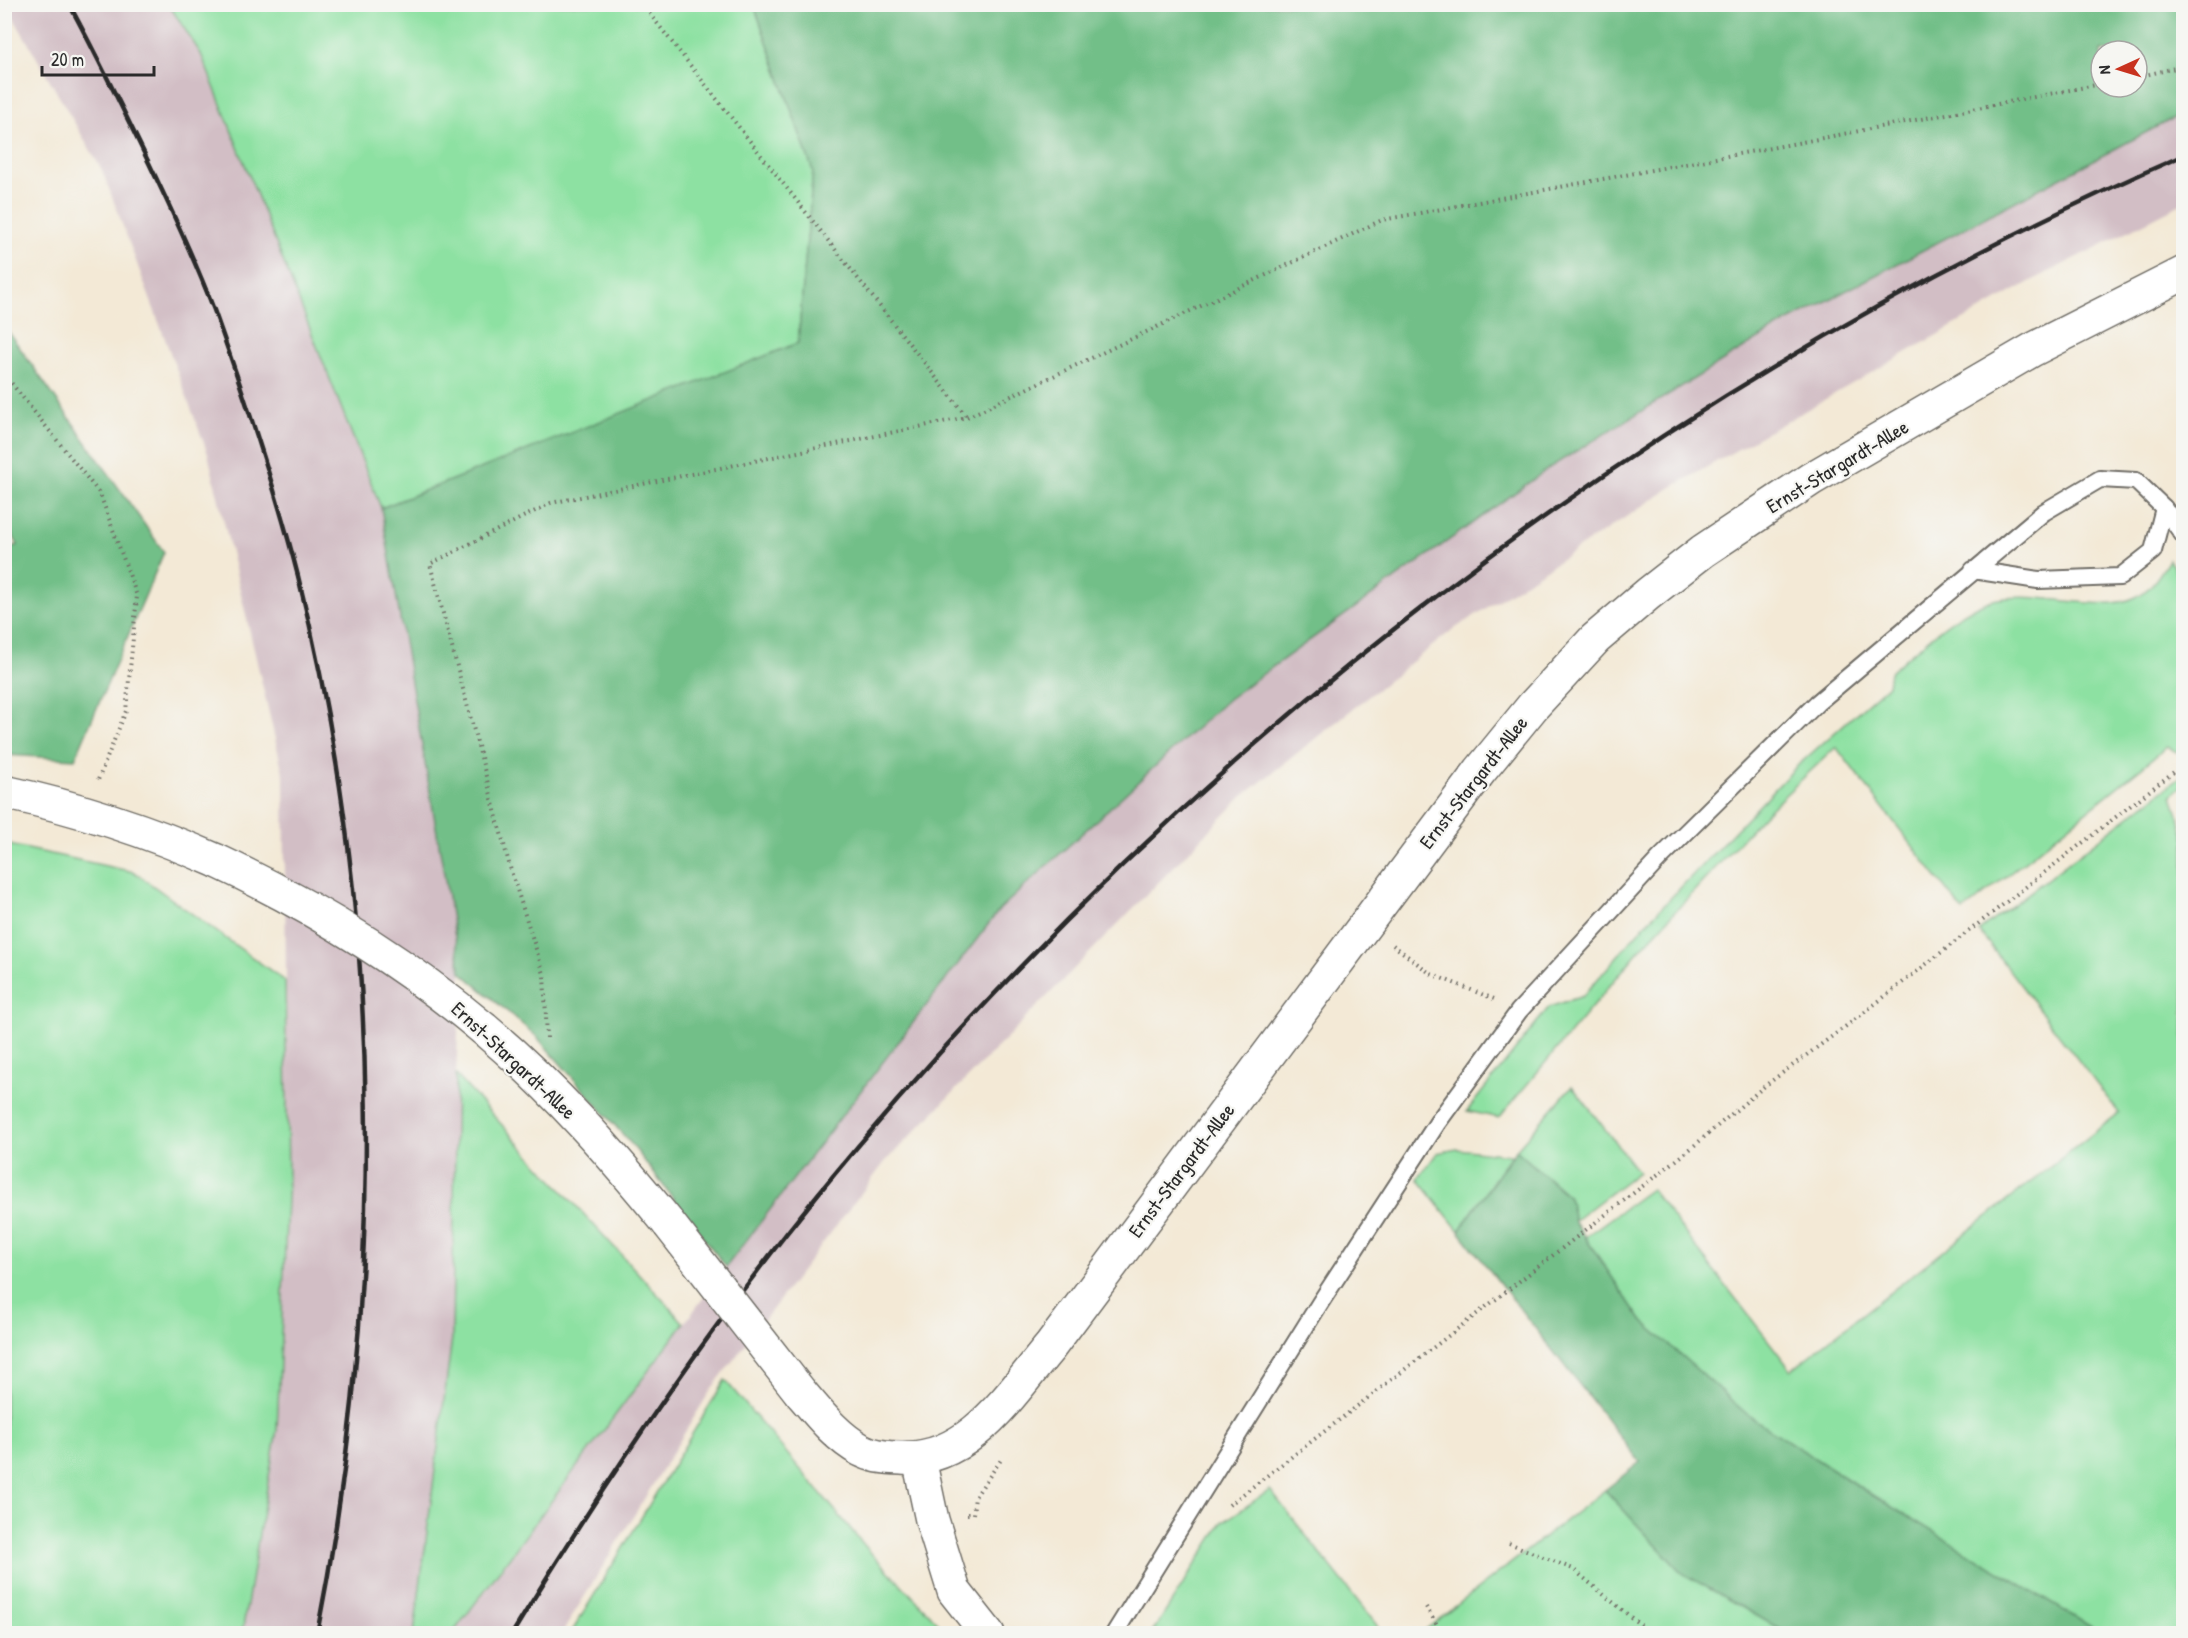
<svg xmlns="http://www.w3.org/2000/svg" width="2188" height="1638" font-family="'Patrick Hand',sans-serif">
	<rect width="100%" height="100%" fill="#f6f6f2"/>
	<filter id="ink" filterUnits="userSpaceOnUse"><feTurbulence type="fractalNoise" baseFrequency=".0167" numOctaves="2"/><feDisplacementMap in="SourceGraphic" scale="12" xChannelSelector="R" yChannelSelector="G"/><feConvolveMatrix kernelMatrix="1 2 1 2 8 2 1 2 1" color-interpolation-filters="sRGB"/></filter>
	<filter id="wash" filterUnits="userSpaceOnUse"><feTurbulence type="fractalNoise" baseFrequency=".008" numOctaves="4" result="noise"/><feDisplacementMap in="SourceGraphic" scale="24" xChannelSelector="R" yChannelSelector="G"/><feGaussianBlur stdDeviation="1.35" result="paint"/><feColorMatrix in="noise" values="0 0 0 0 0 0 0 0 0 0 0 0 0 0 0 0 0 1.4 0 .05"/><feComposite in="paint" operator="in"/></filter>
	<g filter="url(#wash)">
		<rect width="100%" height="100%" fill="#f3e9d6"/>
		<g fill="#d2bec5">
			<polygon points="6,5 169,5 201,54 381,508 461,972 456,1075 452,1338 414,1633 242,1633 277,1430 288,1176 284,777 208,454 102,170"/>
			<polygon points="2183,113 2183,203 2033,280 1672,487 1451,631 1243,796 885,1162 712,1388 562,1633 453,1634 742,1246 1000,909 1228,699 1552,466 1783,324"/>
		</g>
		<g fill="#8de1a2" stroke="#5c8666" stroke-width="1.5">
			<polygon points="169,5 754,5 813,171 798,343 381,508 201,54"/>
			<path d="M2169 560 2183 582V747L2177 752 2167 747 1963 911 1836 747 1765 814 1638 952 1499 1118 1467 1111 1549 1007 1583 996 1640 930 1796 767 1888 685 1890 672C1919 648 1954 612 1990 601 2034 588 2100 615 2136 597 2151 590 2160 574 2169 560Z"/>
			<polygon points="2183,775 2183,786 2172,795 2184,834 2183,1633 2101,1633 1872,1495 1749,1416 1640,1319 1585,1237 1651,1189 1791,1370 2119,1113 1979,931"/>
			<polygon points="5,844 134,872 285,981 288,1176 277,1430 242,1633 5,1633"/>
			<polygon points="456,1075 684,1323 453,1633 414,1633 452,1338"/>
			<polygon points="1572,1086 1638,1172 1574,1221 1569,1197 1516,1150"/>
			<polygon points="1457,1149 1511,1155 1459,1231 1418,1179 1437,1153"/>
			<polygon points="725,1380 871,1553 948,1633 571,1633"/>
			<polygon points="1270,1490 1383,1633 1152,1633 1222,1523"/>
			<polygon points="1605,1490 1682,1573 1787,1633 1420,1634"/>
		</g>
		<g fill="#72bf88" stroke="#4e755a" stroke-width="1.5" fill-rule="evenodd">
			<path d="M754 5H2183V113L1783 324 1552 466 1228 699 1000 909 726 1267 633 1146 536 1036 461 972 381 508 798 343 813 171ZM2101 51H2137V87H2101Z"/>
			<polygon points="5,327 164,552 75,759 5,755 5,549 18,545 5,522"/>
			<polygon points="1516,1150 1569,1197 1574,1221 1640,1319 1749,1416 1872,1495 2101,1633 1787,1633 1682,1573 1605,1490 1640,1462 1459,1231"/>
		</g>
	</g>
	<g filter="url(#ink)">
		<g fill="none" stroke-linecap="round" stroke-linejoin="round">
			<g stroke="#716e67" stroke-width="20">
				<g id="service">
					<polyline points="1973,570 2038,580 2120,577 2153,551 2164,508"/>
					<polyline points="1114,1634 1320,1303 1438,1122 1519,1011 1660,858 1817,703 2044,512 2100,479 2136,481 2164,508 2184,536"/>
				</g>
			</g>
			<g stroke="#716e67" stroke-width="36">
				<g id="minor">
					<path d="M4 792C78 808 149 831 217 861"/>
					<path d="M484 1029C553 1087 612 1154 669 1224"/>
					<path d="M801 1393C819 1414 837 1437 861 1450 874 1457 888 1458 901 1458 969 1462 1011 1393 1050 1347L1480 771 1533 706 1595 639 1648 594 1703 551 1811 479 2032 350 2184 273"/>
					<polyline points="919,1459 932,1520 954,1591 988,1634"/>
				</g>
			</g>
			<g stroke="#716e67" stroke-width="4" stroke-dasharray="1.5 4.5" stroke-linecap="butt">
				<polyline points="642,4 967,417"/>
				<polyline points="2137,77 2184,66"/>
				<polyline points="4,374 100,494 137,596 126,711 98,780"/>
				<polyline points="1393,945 1431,974 1494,999"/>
				<polyline points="547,1038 544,974 511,871 430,564 551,503 967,417 1382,220 1792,144 2101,84"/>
				<polyline points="1229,1505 1683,1155 1766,1085 1857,1018 2184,764"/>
				<polyline points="967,1514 973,1514 975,1497 1003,1457"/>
				<polyline points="1509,1543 1573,1569 1651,1634"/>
				<polyline points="1426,1607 1443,1634"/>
			</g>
			<use href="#service" stroke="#fff" stroke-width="16"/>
			<use href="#minor" stroke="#fff" stroke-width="33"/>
			<g stroke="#2b2b2b" stroke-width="4.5">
				<path d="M69 4C98 57 123 110 149 163 172 211 195 260 214 310 245 397 275 486 298 576 384 921 386 1285 317 1634"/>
				<path d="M512 1634C605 1481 705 1333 818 1194 1184 748 1654 386 2184 155"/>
			</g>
			<g stroke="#716e67" stroke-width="36" stroke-linecap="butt">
				<g id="minor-bridge">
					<path d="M217 861C313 906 403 961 484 1029"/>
					<polyline points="669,1224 801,1393"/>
				</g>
			</g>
			<use href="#minor-bridge" stroke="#fff" stroke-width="33"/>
		</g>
	</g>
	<g text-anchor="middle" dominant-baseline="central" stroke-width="4.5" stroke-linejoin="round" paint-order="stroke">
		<g font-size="20" fill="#2b2b2b" stroke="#f6f6f2">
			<text transform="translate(1837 466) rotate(-31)">Ernst-Stargardt-Allee</text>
			<text transform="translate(1473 782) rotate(-52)">Ernst-Stargardt-Allee</text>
			<text transform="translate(514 1060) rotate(43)">Ernst-Stargardt-Allee</text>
			<text transform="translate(1181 1170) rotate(-53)">Ernst-Stargardt-Allee</text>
		</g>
	</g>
	<rect width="2188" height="1638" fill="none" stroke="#f6f6f2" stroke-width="24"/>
	<g transform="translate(2119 69) rotate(266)"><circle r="28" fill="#f6f6f2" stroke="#a5a5a2" stroke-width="1.5"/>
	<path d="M0-4.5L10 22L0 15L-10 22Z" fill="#c8321e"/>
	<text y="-9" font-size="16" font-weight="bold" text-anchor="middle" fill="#2b2b2b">N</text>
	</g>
	<path d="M42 66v9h112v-9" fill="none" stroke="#2b2b2b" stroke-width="3"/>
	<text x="51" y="66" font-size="18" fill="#2b2b2b" stroke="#f6f6f2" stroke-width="4.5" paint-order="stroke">20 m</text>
</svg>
